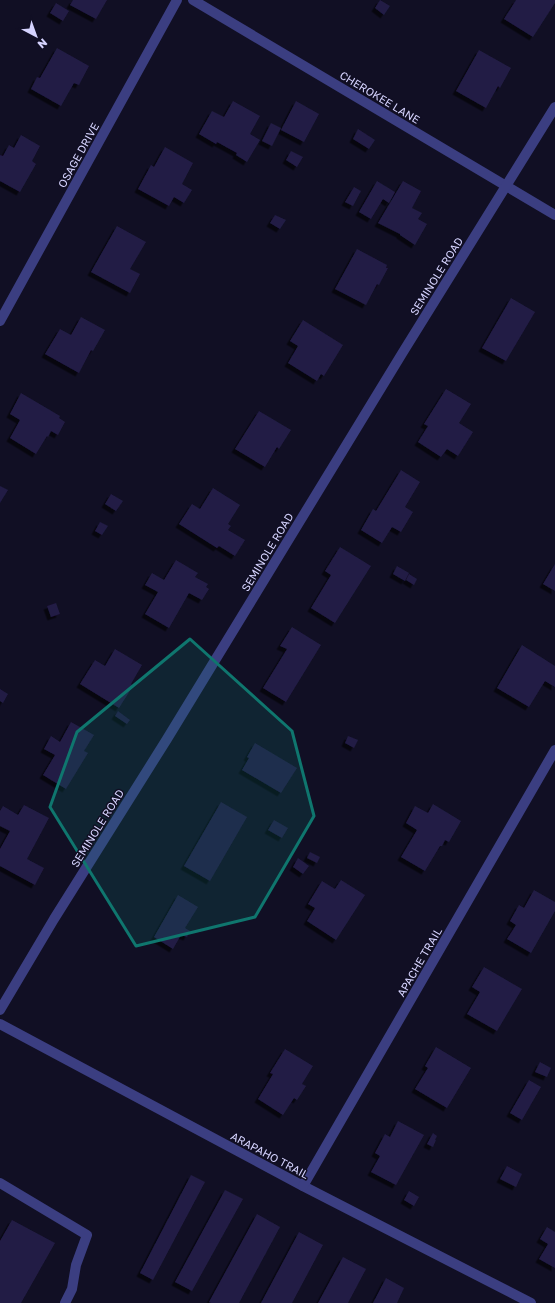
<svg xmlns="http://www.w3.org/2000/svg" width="555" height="1303" font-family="'Golos Text',sans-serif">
	<defs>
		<filter id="shadow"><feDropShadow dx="-3.5" dy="3.5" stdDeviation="0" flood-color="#0009"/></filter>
	</defs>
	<rect width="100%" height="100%" fill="#110f24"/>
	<g fill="#211c44" filter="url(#shadow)">
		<polygon points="73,0 107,0 96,19 70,5"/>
		<polygon points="380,0 390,6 384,15 375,8"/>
		<polygon points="516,0 555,0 555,3 533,37 504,19"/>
		<polygon points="56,3 69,11 63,21 50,13"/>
		<polygon points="57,48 89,66 79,85 74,83 61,106 31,89 37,77 40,78"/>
		<polygon points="479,50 511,68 500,88 498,86 486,108 456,91"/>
		<polygon points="233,101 260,116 250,134 260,140 247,162 236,155 237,153 217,142 216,144 199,134 212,111 224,117"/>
		<polygon points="296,101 319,114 304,142 281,130"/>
		<polygon points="271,123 281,128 272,146 262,141"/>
		<polygon points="358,129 375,140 369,149 353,139"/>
		<polygon points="21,135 40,146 32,161 36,164 20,192 0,181 0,155 3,156 9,145 14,148"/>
		<polygon points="165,147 193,163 182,184 192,190 184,203 174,197 169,206 138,189 151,165 154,167"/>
		<polygon points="291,151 303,157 297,167 286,160"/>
		<polygon points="377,181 395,192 389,203 383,199 371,219 359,212"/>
		<polygon points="403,181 421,191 412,208 422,213 418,219 427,224 415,245 400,235 400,234 378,223"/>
		<polygon points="354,187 361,191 353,206 345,202"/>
		<polygon points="275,215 286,220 280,229 270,223"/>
		<polygon points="117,226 146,242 130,269 140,274 130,293 91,272"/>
		<polygon points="357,249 387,265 386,268 388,268 379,285 377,284 366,305 335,289"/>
		<polygon points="511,298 535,312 506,361 482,348"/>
		<polygon points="81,317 105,330 93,351 91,350 79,373 45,354 60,329 71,335"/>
		<polygon points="303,320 343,345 324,376 321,374 317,381 288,363 298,346 290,341"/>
		<polygon points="446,389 471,404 459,423 473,432 458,456 447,449 441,457 418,442 428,426 424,424"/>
		<polygon points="21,393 60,416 59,418 65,422 58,435 51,431 48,437 47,436 36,454 10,438 20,420 10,414"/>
		<polygon points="259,411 291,430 279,449 277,447 265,467 235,449"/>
		<polygon points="401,470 420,482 405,507 413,512 401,532 392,527 382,543 361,530 373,509 376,511"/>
		<polygon points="0,486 8,490 0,503"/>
		<polygon points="213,488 240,505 228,524 231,526 228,530 245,540 235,556 219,546 217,548 179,524 192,504 200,509"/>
		<polygon points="111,494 123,501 116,511 105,504"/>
		<polygon points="100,522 108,526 102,535 95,531"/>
		<polygon points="340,547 371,566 335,623 311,608 331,575 325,571"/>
		<polygon points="176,560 198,573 195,577 208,584 206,587 209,589 202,600 189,593 169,628 145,614 158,592 145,585 152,573 164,580"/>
		<polygon points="555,564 555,591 543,584"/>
		<polygon points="397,566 409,573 405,581 393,574"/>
		<polygon points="409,574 417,579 414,585 406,580"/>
		<polygon points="56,603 60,614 51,617 47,606"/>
		<polygon points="292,627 321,645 286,702 263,688 287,649 280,646"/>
		<polygon points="522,645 555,666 555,687 545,681 529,707 497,688"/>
		<polygon points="115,649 142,665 131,684 133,686 119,708 80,684 95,660 105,666"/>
		<polygon points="0,689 8,694 3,703 0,701"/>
		<polygon points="118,711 130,720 127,724 115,716"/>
		<polygon points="71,722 94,735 84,751 88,753 66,789 43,775 55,755 44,749 51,736 60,742"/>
		<polygon points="348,736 358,740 354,748 345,743"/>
		<polygon points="255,743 297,768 281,793 242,770 249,758 247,757"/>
		<polygon points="221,802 247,817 210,881 184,866"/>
		<polygon points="433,804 461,821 449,842 445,840 442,846 440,846 425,871 401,857 417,830 406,823 415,806 428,813"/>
		<polygon points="24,805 49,818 27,859 44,868 35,885 0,866 0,849 10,831 0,826 0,811 3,806 18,815"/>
		<polygon points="274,820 288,828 282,838 268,830"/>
		<polygon points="310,852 320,857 317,863 307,858"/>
		<polygon points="298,858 309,866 303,874 293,867"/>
		<polygon points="341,880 365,895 336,940 307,921 315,908 308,904 322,881 335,889"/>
		<polygon points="534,890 555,902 555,911 531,953 507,939 516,925 510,921 519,905 524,908"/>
		<polygon points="178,895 198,907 185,928 190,931 187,937 181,935 173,949 154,937"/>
		<polygon points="484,967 522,989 497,1031 467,1014 480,992 472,987"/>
		<polygon points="436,1047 471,1068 447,1108 415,1089 426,1071 428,1068 425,1066"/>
		<polygon points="285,1049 313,1066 302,1084 306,1086 297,1100 294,1098 283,1115 258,1099 273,1074 270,1073"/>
		<polygon points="540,1062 551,1068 547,1077 535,1072"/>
		<polygon points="529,1080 541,1087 522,1120 510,1113"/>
		<polygon points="398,1121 424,1135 396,1185 371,1172 380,1156 375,1153 385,1134 390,1137"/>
		<polygon points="433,1133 437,1136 435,1140 436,1140 433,1147 427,1144"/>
		<polygon points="507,1166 522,1174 516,1187 500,1179"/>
		<polygon points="191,1175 205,1182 153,1280 140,1273"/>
		<polygon points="225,1190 243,1199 192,1291 175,1282"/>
		<polygon points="409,1191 419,1197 414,1206 404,1200"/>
		<polygon points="257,1214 280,1227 239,1303 211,1303 209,1302"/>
		<polygon points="12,1220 55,1243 21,1303 0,1303 0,1241"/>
		<polygon points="547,1227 555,1232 555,1268 539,1259 548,1244 540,1239"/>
		<polygon points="299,1232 323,1245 292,1303 261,1303"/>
		<polygon points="343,1257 366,1269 348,1303 318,1303"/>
		<polygon points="386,1278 404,1288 397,1303 373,1303"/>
	</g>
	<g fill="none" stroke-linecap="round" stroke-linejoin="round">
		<polyline stroke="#3b3e81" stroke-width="10" points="0,1183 87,1235 76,1265 72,1289 65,1303"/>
		<g stroke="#3b3e81" stroke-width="10">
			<polyline points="193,0 555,215"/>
			<polyline points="0,1010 54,919 167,739 403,352 555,107"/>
			<polyline points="0,1024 303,1186 531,1303"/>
			<polyline points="303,1186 555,750"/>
		</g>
		<polyline stroke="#3b3e81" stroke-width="10" points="0,321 177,0"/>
	</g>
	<path fill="#0f766e" fill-opacity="0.2" stroke="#0f766e" stroke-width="3" stroke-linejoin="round" d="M190 639 292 731 314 816 255 917 136 946 50 807 77 732Z"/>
	<g text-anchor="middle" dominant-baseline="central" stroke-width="3" stroke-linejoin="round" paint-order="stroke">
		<g font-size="11" fill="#d5d3fe" stroke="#110f24">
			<text transform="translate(380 97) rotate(31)">CHEROKEE LANE</text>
			<text transform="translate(78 155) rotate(-61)">OSAGE DRIVE</text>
			<text transform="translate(436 276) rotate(-58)">SEMINOLE ROAD</text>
			<text transform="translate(267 552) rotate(-59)">SEMINOLE ROAD</text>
			<text transform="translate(97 828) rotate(-58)">SEMINOLE ROAD</text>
			<text transform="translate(419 962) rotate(-60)">APACHE TRAIL</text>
			<text transform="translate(270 1155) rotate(28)">ARAPAHO TRAIL</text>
		</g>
	</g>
	<g transform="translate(36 36) rotate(139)" stroke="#110f24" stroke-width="3" paint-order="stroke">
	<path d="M0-3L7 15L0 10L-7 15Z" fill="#d5d3fe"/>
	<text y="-6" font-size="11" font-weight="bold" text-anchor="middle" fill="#d5d3fe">N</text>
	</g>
</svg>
